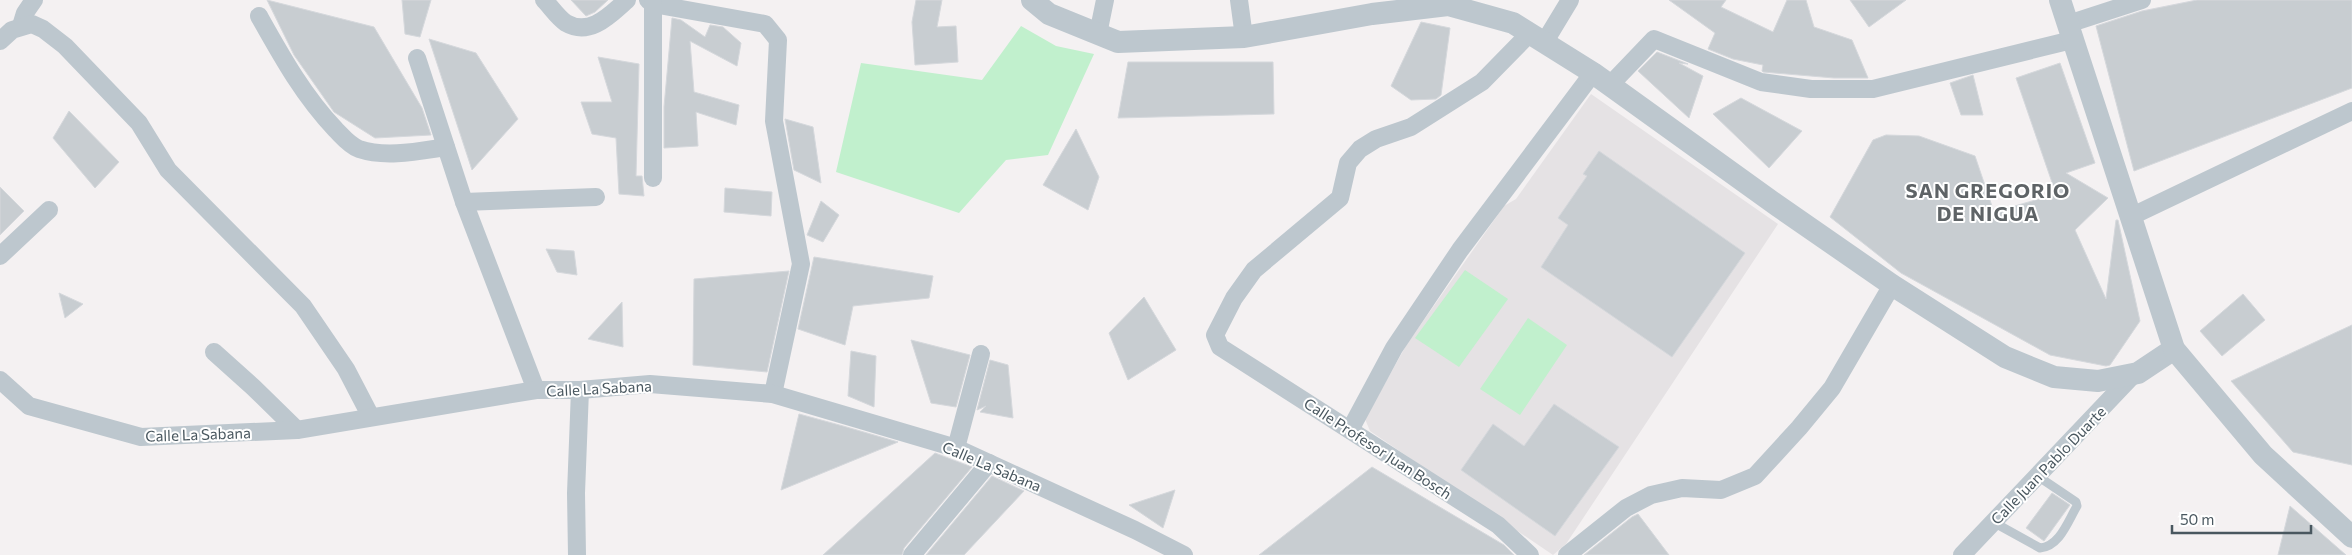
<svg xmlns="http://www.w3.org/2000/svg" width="2352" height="555" font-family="Commissioner,sans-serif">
	<rect width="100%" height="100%" fill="#f4f1f2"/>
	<polygon fill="#e5e2e4" points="1591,94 1778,224 1566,544 1553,555 1370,431 1365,419 1407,344 1504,206 1516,199"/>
	<g fill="#c1f0cd">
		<polygon points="1021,26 1056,46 1094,54 1048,155 1006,160 959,213 836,172 861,63 982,80"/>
		<polygon points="1465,270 1508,299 1459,367 1415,338"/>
		<polygon points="1528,318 1567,345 1520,415 1480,389"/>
	</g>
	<g fill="#c8cdd1" stroke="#d5d8dc">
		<polygon points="267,0 374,27 422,108 431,135 375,138 334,112 294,55"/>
		<polygon points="402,0 431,0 420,37 405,34"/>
		<polygon points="571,0 608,0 595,12 586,16"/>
		<polygon points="916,0 942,0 937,27 956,26 958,62 915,65 912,22"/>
		<polygon points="1669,0 1726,0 1721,7 1773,32 1787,0 1806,0 1814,27 1852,40 1868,78 1834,78 1763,72 1762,71 1763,65 1733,59 1708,49 1715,33"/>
		<polygon points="1850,0 1906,0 1869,27"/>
		<polygon points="2197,0 2352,0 2352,88 2134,171 2096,26 2142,11"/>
		<polygon points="672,18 681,20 705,37 710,25 723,27 741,43 737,66 690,41 694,92 739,105 736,125 696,112 698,146 664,148 664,107"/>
		<polygon points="1421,22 1450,28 1441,95 1436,99 1411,100 1391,86"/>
		<polygon points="429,39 476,53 518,119 472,170"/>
		<polygon points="1657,52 1688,64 1679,63 1703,76 1689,118 1638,71"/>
		<polygon points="598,57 639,64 636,176 642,176 644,196 619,194 616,138 592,134 581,102 612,102"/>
		<polygon points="1128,62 1273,62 1274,114 1118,118"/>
		<polygon points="2060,63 2095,163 2066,173 2108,198 2075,230 2106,299 2116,220 2118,220 2140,321 2110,365 2106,366 2050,355 1901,273 1830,217 1873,140 1886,135 1919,136 1975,156 1994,212 2056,194 2016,78"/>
		<polygon points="1973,75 1983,115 1961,115 1950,83"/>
		<polygon points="1741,98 1802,131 1769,168 1713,114"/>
		<polygon points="69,111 119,162 95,188 53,138"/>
		<polygon points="785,119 813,127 821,183 794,170"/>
		<polygon points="1076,129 1099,177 1088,210 1043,185"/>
		<polygon points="1599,151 1745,253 1672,357 1541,267 1568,225 1558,218 1587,176 1583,174"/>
		<polygon points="0,187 24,211 0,235"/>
		<polygon points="725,188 772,192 771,216 724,212"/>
		<polygon points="821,201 839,215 823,242 807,235"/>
		<polygon points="546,249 574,251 577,275 557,272"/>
		<polygon points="814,257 933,276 929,298 853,306 845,345 798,329"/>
		<polygon points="789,271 767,372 693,365 694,279"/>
		<polygon points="59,293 83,304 65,318"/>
		<polygon points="2243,294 2265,320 2222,356 2200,331"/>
		<polygon points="1144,297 1176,350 1128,380 1109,333"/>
		<polygon points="622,302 623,347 588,339"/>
		<polygon points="2352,325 2352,465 2293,452 2231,381"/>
		<polygon points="911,340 970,355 956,407 931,403"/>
		<polygon points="851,351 876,356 874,407 848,396"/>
		<polygon points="990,360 1008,365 1013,418 980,412 986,406 977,410"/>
		<polygon points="1554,404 1619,447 1555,536 1461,470 1493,424 1524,446"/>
		<polygon points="799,414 843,426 898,442 781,490"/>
		<polygon points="935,453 972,467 904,548 902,555 823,555"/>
		<polygon points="1372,467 1504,545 1514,555 1259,555"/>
		<polygon points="992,476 1024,491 964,555 926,555"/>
		<polygon points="1175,490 1163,528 1129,505"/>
		<polygon points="2052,493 2070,505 2044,541 2026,528"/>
		<polygon points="2290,506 2346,555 2278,555"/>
		<polygon points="1638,514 1669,555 1584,555 1632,517"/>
	</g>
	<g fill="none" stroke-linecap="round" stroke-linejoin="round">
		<path stroke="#bdc7ce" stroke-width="9" d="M1993 522 2040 548C2060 546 2068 521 2077 506L2076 502 2036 475"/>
		<g stroke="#bdc7ce" stroke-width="18">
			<path d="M544 0C551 7 558 18 566 23 590 37 610 15 627 0"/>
			<polyline points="648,0 653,4 765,24 778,40 774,121 801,264 773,394"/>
			<polyline points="1239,0 1244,37"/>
			<polyline points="653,4 653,178"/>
			<path d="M259 16C282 57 303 95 336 130 343 137 349 145 359 149 386 158 419 151 446 147"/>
			<polyline points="2068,24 2142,0"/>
			<polyline points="21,26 25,13 34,0"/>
			<polyline points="1098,34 1105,0"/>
			<polyline points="1529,34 1482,82 1411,127 1376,139 1360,149 1348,163 1340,198 1254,270 1234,298 1215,335 1220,347 1498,525 1530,555"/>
			<polyline points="0,41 12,30 32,24 43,29 65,46 139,123 168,170 303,306 346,369 371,417"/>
			<polyline points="1544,43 1570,0"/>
			<polyline points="417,58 464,202 536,390"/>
			<polyline points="1610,85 1654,39 1761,82 1811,89 1873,89 2072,40"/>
			<polyline points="464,202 596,197"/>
			<polyline points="2130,217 2352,111"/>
			<polyline points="0,256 49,210"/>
			<polyline points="214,352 253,387 297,430"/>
			<polyline points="0,380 29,406 141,437 297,430 536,390 580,390 650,384 773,394 956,448 1135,530 1184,555"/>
			<polyline points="1350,430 1394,348 1460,250 1593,73"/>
			<polyline points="956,448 981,354"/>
			<polyline points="577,555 576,493 580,390"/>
			<polyline points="912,555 989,463"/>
			<polyline points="1567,555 1626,508 1651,495 1682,488 1721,490 1755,476 1799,428 1832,388 1892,285"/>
			<polyline points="1962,555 2134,374"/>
		</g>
		<g stroke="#bdc7ce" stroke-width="22">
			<polyline points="1032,0 1049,14 1118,42 1244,37 1372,14 1448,5 1513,23 1593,73 1778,206 1892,285 2005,357 2054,377 2098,381 2138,373 2174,349"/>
			<polyline points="2060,0 2174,349 2263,455 2352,537"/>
		</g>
	</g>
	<g text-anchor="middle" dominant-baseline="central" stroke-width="4" stroke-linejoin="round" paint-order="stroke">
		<g font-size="15" fill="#49575f" stroke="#fff">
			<text transform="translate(599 388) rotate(-3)">Calle La Sabana</text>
			<text transform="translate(198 434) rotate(-2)">Calle La Sabana</text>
			<text transform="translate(1378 448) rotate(33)">Calle Profesor Juan Bosch</text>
			<text transform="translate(2048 465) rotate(-46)">Calle Juan Pablo Duarte</text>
			<text transform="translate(992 466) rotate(23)">Calle La Sabana</text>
		</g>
		<g font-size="20" font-weight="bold" letter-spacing="1" fill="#5e6366" stroke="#fff">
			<text x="1988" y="190">SAN GREGORIO<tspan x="1988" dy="23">DE NIGUA</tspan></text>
		</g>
	</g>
	<path d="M2172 525v8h139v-8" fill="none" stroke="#49575f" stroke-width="2.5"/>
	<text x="2180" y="525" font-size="15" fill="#49575f" stroke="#ffffff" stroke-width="4" paint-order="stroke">50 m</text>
</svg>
